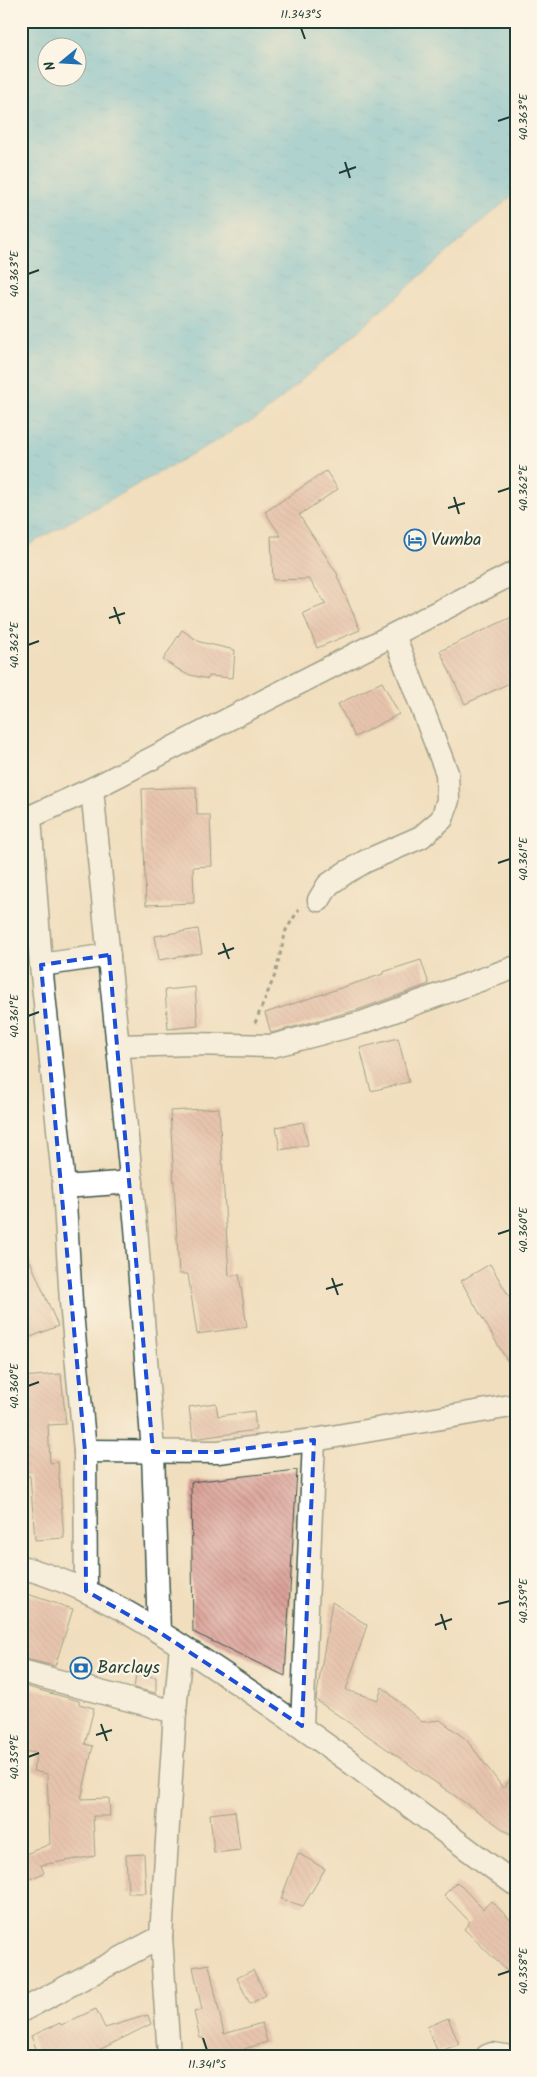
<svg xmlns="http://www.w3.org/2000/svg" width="537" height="2077" font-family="Kalam,sans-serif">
	<defs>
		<pattern id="water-ripples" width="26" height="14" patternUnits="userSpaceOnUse" patternTransform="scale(1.25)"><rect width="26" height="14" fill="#64c4e2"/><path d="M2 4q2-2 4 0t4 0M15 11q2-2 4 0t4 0" fill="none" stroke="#52a0b8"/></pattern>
		<pattern id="building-back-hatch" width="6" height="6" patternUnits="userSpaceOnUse" patternTransform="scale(1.25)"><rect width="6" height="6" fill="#dca39a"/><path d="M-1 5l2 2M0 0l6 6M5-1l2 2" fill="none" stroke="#b2867e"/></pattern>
	</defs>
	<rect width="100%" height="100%" fill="#fcf5e5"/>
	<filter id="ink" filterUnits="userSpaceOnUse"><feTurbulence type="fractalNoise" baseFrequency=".02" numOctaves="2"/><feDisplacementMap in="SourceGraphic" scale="10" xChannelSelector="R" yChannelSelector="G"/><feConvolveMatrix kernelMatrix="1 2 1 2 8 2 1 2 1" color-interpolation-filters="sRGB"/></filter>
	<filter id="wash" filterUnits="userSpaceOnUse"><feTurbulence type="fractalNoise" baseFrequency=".0096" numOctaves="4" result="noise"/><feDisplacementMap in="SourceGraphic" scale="20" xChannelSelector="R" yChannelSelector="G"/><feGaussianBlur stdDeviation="1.12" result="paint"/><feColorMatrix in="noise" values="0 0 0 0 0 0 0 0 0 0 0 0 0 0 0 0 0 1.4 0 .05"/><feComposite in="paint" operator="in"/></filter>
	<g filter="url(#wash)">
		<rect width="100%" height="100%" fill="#f0debe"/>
		<path fill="url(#water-ripples)" stroke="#42808b" fill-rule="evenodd" d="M21 21H516V192L261 416 21 549ZM48 48H78V78H48Z"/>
		<g id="blocks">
			<g fill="url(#building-back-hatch)">
				<polygon points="326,471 338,489 299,515 338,575 337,576 360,630 317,648 303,613 326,604 309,579 273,580 271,536 281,536 265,512"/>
				<polygon points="516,615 516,680 465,704 440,651"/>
				<polygon points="182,630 200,642 235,650 233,678 209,676 208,679 186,674 163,660"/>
				<polygon points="382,682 399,714 355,737 338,704"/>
				<polygon points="196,787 197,815 210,815 212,866 193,867 194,903 146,905 142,789"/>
				<polygon points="198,929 202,953 159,960 155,936"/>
				<polygon points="421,960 429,984 357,1010 271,1033 265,1013 383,974 383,972"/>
				<polygon points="195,987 198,1026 168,1029 165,990"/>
				<polygon points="398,1038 409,1082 371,1091 360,1048"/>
				<polygon points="219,1108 229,1276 239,1274 247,1327 197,1334 188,1274 179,1274 170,1111"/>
				<polygon points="303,1122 308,1145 280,1150 276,1127"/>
				<polygon points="21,1240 58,1326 21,1341"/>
				<polygon points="490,1264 516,1308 516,1376 461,1281"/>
				<polygon points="61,1374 66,1424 48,1425 50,1463 58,1462 64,1538 35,1540 30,1476 21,1476 21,1377"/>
				<polygon points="216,1403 218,1416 254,1411 256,1430 193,1439 189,1407"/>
				<polygon points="297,1470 285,1676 193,1632 191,1482"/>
				<polygon points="21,1592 73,1609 55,1666 21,1658"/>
				<polygon points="332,1602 367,1625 346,1690 378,1700 382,1687 422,1722 440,1720 466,1739 503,1788 516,1773 516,1838 316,1700"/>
				<polygon points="136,1675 156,1677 156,1693 134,1688"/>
				<polygon points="21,1685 79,1701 79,1704 94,1708 85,1744 93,1746 81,1799 109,1798 110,1816 93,1816 95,1856 41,1865 44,1873 21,1883 21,1856 50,1844 47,1774 33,1771 37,1753 21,1751"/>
				<polygon points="235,1811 240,1850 214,1853 210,1814"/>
				<polygon points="298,1853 325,1869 303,1906 281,1899"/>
				<polygon points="144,1854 146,1893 128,1893 126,1855"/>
				<polygon points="457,1882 483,1909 491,1901 516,1925 516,1962 507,1971 464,1929 470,1922 444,1895"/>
				<polygon points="209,1964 224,2034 262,2023 267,2042 244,2049 247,2056 209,2056 203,2038 200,2038 194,2012 202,2010 193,1967"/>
				<polygon points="253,1970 266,1995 250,2004 237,1978"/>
				<polygon points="96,2009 105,2028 148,2015 151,2024 87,2056 39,2056 31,2036 60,2023 61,2025"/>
				<polygon points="448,2018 459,2044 438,2052 427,2027"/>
			</g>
		</g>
	</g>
	<g filter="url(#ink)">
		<use href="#blocks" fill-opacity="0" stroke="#3e5549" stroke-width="1"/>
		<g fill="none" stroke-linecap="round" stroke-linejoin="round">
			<g stroke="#3e5549" stroke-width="25">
				<g id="minor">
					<polyline points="92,789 136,1227 153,1452 159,1632"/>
					<polyline points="30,817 41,965 64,1187 71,1302 85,1451 86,1591"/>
					<polyline points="21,821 92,789 516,572"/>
					<polyline points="319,900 328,885 345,873 366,861 421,837 442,819 448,800 447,773 394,635"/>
					<polyline points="41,965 109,955"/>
					<polyline points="118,1046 193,1044 272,1046 361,1023 516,967"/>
					<polyline points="64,1187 132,1182"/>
					<polyline points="85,1451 218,1452 314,1440 516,1405"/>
					<path d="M21 1567C92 1586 155 1628 215 1668 318 1736 416 1811 516 1885"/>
					<polyline points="21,1671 175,1712"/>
					<polyline points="302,1726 314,1440"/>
					<polyline points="21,2011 161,1937"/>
					<polyline points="169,2056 161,1937 175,1712 181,1646"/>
					<polyline points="487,2056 492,2054 506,2056"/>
				</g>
			</g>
			<polyline stroke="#3e5549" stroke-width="3" stroke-dasharray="4 4" stroke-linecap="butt" points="255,1023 275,975 286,930 299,909"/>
			<use href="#minor" stroke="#fff" stroke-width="22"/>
		</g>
	</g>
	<path d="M0 0H537V2077H0ZM109 955 153 1452H218L314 1440 302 1726 159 1632 86 1591 85 1451 41 965Z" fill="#f0debe" fill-opacity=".55" fill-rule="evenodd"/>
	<path fill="none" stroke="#1d4ed8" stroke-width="4" stroke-dasharray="10 6" stroke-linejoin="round" d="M109 955 153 1452H218L314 1440 302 1726 159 1632 86 1591 85 1451 41 965Z"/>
	<path fill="none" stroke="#1f3d34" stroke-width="2" d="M301 28 305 39M498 121 510 117M345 162 350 178M339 173 356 167M28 274 39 270M498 492 510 488M454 497 459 514M448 508 465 503M114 607 120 624M109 618 125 613M28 645 39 641M498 863 510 859M223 943 229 959M218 954 234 948M28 1016 39 1012M498 1234 510 1230M332 1278 338 1295M326 1289 343 1284M28 1386 39 1382M498 1604 510 1601M441 1614 446 1630M435 1625 452 1619M101 1724 107 1741M96 1735 112 1730M28 1757 39 1753M498 1975 510 1971M203 2038 207 2050"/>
	<defs>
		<g id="hotel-ring" transform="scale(1.125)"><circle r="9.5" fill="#fcf5e5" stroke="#1f6fb2" stroke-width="1.5"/><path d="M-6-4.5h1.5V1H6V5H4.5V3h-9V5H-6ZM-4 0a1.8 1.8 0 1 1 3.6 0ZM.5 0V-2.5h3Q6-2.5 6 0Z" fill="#1f6fb2"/></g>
		<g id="bank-ring" transform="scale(1.125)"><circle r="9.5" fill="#fcf5e5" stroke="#1f6fb2" stroke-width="1.5"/><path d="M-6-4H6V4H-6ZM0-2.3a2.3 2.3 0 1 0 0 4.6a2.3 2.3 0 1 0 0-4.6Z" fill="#1f6fb2"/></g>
	</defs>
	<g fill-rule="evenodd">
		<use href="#hotel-ring" x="415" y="540"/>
		<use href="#bank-ring" x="81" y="1668"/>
	</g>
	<g text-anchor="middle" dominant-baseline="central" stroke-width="4.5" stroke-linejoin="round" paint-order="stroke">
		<g font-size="18" fill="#1f3d34" stroke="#fcf5e5" text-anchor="start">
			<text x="431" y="540">Vumba</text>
			<text x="97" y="1668">Barclays</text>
		</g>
	</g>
	<rect width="537" height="2077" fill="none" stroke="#fcf5e5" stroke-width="55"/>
	<g transform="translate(62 62) rotate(252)"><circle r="24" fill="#fcf5e5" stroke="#a4ab9e"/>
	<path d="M0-4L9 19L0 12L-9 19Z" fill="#1f6fb2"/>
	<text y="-8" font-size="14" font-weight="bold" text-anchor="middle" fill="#1f3d34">N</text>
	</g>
	<rect x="28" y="28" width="482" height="2022" fill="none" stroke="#1f3d34" stroke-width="2"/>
	<g font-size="12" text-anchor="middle" fill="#1f3d34">
		<text x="301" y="18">11.343°S</text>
		<text transform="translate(523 117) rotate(-90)" y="4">40.363°E</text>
		<text transform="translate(14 274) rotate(-90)" y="4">40.363°E</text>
		<text transform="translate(523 488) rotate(-90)" y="4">40.362°E</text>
		<text transform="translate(14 645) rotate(-90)" y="4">40.362°E</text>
		<text transform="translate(523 859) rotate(-90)" y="4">40.361°E</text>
		<text transform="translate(14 1016) rotate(-90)" y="4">40.361°E</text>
		<text transform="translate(523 1230) rotate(-90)" y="4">40.360°E</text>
		<text transform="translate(14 1386) rotate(-90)" y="4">40.360°E</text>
		<text transform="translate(523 1601) rotate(-90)" y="4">40.359°E</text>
		<text transform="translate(14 1757) rotate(-90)" y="4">40.359°E</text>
		<text transform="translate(523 1971) rotate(-90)" y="4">40.358°E</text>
		<text x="207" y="2068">11.341°S</text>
	</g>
</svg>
